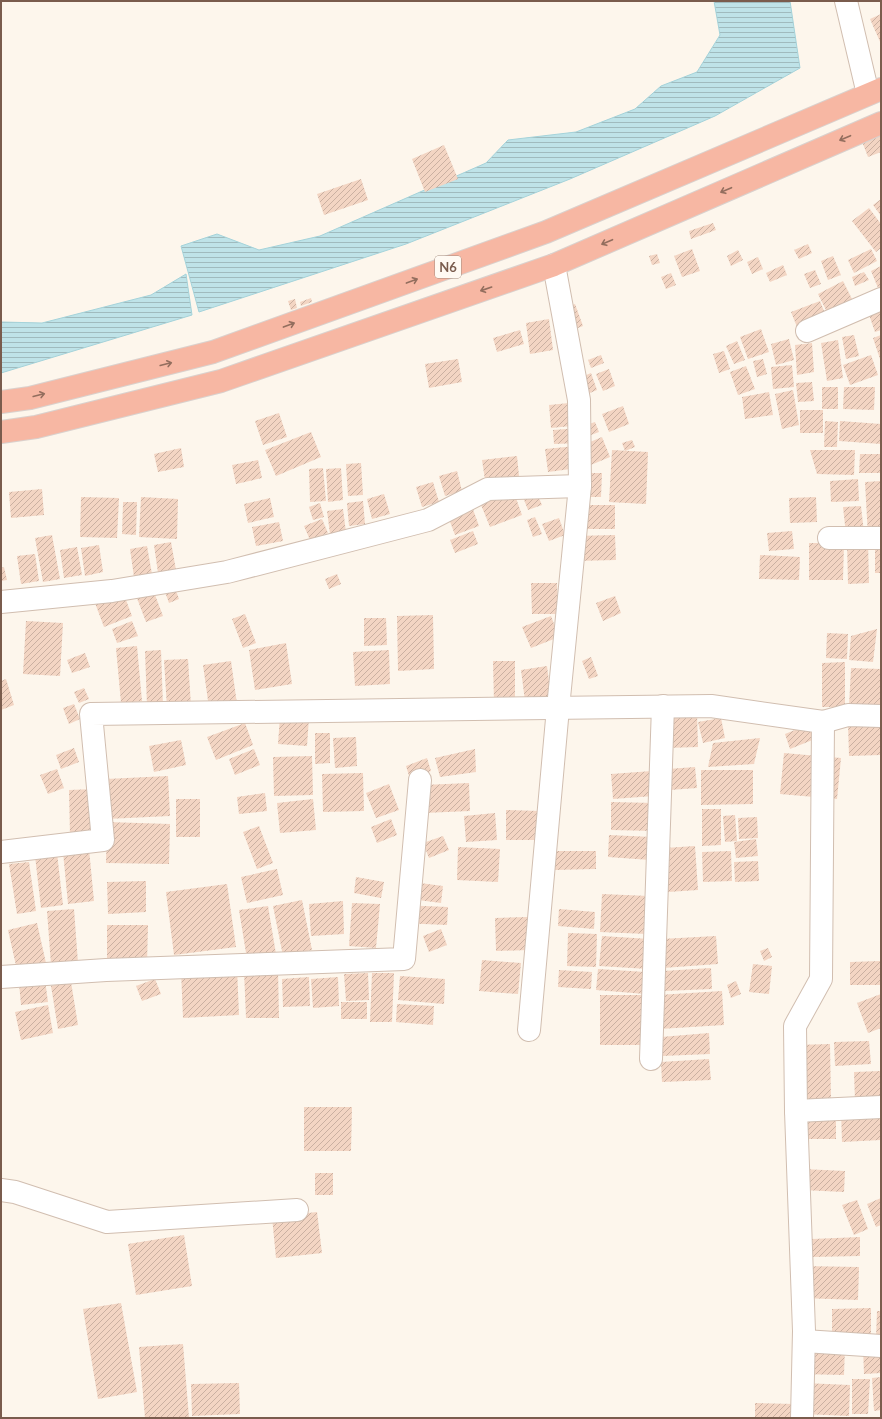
<svg xmlns="http://www.w3.org/2000/svg" width="882" height="1419" font-family="Lato,sans-serif">
	<defs>
		<pattern id="water-rules" width="6" height="5" patternUnits="userSpaceOnUse"><rect width="6" height="5" fill="#bfe3e8"/><path d="M0 2.5h6" fill="none" stroke="#a0bbbe"/></pattern>
		<pattern id="building-hatch" width="6" height="6" patternUnits="userSpaceOnUse"><rect width="6" height="6" fill="#f3d5c3"/><path d="M-1 1l2-2M0 6l6-6M5 7l2-2" fill="none" stroke="#cab0a1"/></pattern>
	</defs>
	<rect width="100%" height="100%" fill="#fdf6ec"/>
	<g fill="url(#water-rules)" stroke="#a5d3da">
		<polygon points="714,1 790,1 800,68 715,116 570,179 406,244 199,312 181,246 217,234 259,250 320,236 486,163 508,140 576,132 635,109 661,86 697,72 720,35"/>
		<polygon points="186,274 192,315 1,373 1,322 42,323 151,295"/>
	</g>
	<g fill="url(#building-hatch)">
		<polygon points="881,14 881,44 870,19"/>
		<polygon points="881,131 881,152 868,157 861,139"/>
		<polygon points="444,145 458,179 425,192 412,159"/>
		<polygon points="361,179 368,200 324,215 317,194"/>
		<polygon points="881,199 881,216 873,205"/>
		<polygon points="869,208 881,224 881,248 876,252 852,221"/>
		<polygon points="713,223 716,230 691,239 689,231"/>
		<polygon points="808,244 812,253 799,259 794,250"/>
		<polygon points="692,249 700,271 682,277 674,256"/>
		<polygon points="871,249 877,261 854,273 848,260"/>
		<polygon points="738,250 743,260 731,266 727,256"/>
		<polygon points="657,254 660,263 652,265 649,256"/>
		<polygon points="833,256 841,275 828,280 821,261"/>
		<polygon points="758,257 763,269 752,274 747,262"/>
		<polygon points="783,265 787,275 770,282 766,273"/>
		<polygon points="881,266 881,287 878,288 871,271"/>
		<polygon points="815,270 821,284 810,288 804,274"/>
		<polygon points="864,272 869,280 855,286 852,277"/>
		<polygon points="671,273 676,285 666,289 661,277"/>
		<polygon points="843,281 853,301 828,314 818,294"/>
		<polygon points="311,298 312,302 301,306 300,302"/>
		<polygon points="295,299 297,308 291,310 288,301"/>
		<polygon points="820,301 826,316 797,327 791,312"/>
		<polygon points="881,303 881,330 875,332 867,309"/>
		<polygon points="575,304 583,326 573,330 565,308"/>
		<polygon points="549,319 553,350 530,354 526,323"/>
		<polygon points="761,329 769,352 748,359 740,337"/>
		<polygon points="520,330 524,344 497,352 493,338"/>
		<polygon points="854,335 859,356 846,359 842,337"/>
		<polygon points="881,335 881,362 873,338"/>
		<polygon points="789,339 794,360 776,365 771,344"/>
		<polygon points="838,340 843,378 827,381 821,343"/>
		<polygon points="737,341 745,360 734,364 726,346"/>
		<polygon points="812,343 814,372 797,375 795,345"/>
		<polygon points="724,351 730,369 719,373 713,354"/>
		<polygon points="601,355 604,363 591,368 588,360"/>
		<polygon points="871,355 878,375 850,385 843,365"/>
		<polygon points="458,359 462,382 429,388 425,364"/>
		<polygon points="763,359 767,374 757,377 753,361"/>
		<polygon points="792,365 794,387 773,389 771,367"/>
		<polygon points="746,366 755,389 738,395 730,372"/>
		<polygon points="609,369 615,386 603,391 596,374"/>
		<polygon points="591,373 597,390 578,398 572,381"/>
		<polygon points="812,382 814,401 798,402 796,383"/>
		<rect x="822" y="387" width="16" height="22"/>
		<polygon points="844,387 875,387 874,410 843,409"/>
		<polygon points="793,390 799,425 782,429 775,394"/>
		<polygon points="769,392 773,415 745,419 742,397"/>
		<polygon points="579,402 582,425 551,428 549,405"/>
		<polygon points="623,406 629,424 609,432 602,414"/>
		<rect x="800" y="410" width="23" height="23"/>
		<polygon points="279,413 287,437 263,445 255,421"/>
		<polygon points="825,421 838,422 837,447 824,447"/>
		<polygon points="840,421 881,424 881,444 839,441"/>
		<polygon points="595,422 599,432 586,437 583,426"/>
		<polygon points="581,428 581,443 554,444 553,430"/>
		<polygon points="311,432 321,457 276,476 265,450"/>
		<polygon points="602,437 610,457 586,467 578,447"/>
		<polygon points="632,440 635,447 625,451 622,443"/>
		<polygon points="576,446 578,468 548,472 545,449"/>
		<polygon points="181,448 184,467 158,472 154,454"/>
		<polygon points="612,450 648,452 646,504 609,502"/>
		<polygon points="810,450 855,450 854,475 817,474"/>
		<polygon points="860,454 881,454 881,473 859,473"/>
		<polygon points="517,456 519,476 485,480 482,460"/>
		<polygon points="258,460 262,478 236,484 232,465"/>
		<polygon points="361,463 363,495 348,496 346,464"/>
		<polygon points="323,468 326,501 310,502 309,469"/>
		<polygon points="341,468 343,500 328,502 326,469"/>
		<polygon points="457,471 462,491 445,496 439,476"/>
		<polygon points="579,473 602,473 601,497 578,497"/>
		<polygon points="858,479 859,501 831,502 830,481"/>
		<polygon points="881,481 881,535 868,536 865,482"/>
		<polygon points="433,482 439,502 422,507 416,487"/>
		<polygon points="512,487 522,515 490,527 479,500"/>
		<polygon points="534,487 542,505 528,510 521,492"/>
		<polygon points="42,489 44,515 11,518 9,492"/>
		<polygon points="384,494 390,514 372,519 367,499"/>
		<polygon points="81,497 119,498 117,538 80,537"/>
		<polygon points="141,497 178,499 177,539 139,537"/>
		<polygon points="816,497 817,522 790,523 789,498"/>
		<polygon points="270,498 274,517 248,523 244,504"/>
		<polygon points="363,501 365,524 349,526 347,503"/>
		<polygon points="470,501 479,526 455,535 446,511"/>
		<polygon points="123,502 137,502 136,535 122,534"/>
		<polygon points="320,503 324,517 313,520 309,507"/>
		<rect x="579" y="505" width="36" height="24"/>
		<polygon points="861,506 864,533 846,534 843,507"/>
		<polygon points="343,509 346,532 330,534 327,511"/>
		<polygon points="535,517 542,534 533,537 527,520"/>
		<polygon points="559,518 565,535 549,541 542,524"/>
		<polygon points="322,519 328,533 310,540 304,526"/>
		<polygon points="279,522 283,541 256,546 252,527"/>
		<polygon points="473,531 478,544 455,553 450,540"/>
		<polygon points="792,531 794,549 769,551 767,533"/>
		<polygon points="52,535 60,579 43,582 35,538"/>
		<polygon points="615,535 616,560 575,561 574,536"/>
		<polygon points="171,542 176,570 158,573 154,545"/>
		<polygon points="847,542 868,542 869,583 848,584"/>
		<polygon points="809,543 844,543 843,580 809,580"/>
		<rect x="875" y="544" width="6" height="29"/>
		<polygon points="99,545 103,572 85,576 81,548"/>
		<polygon points="147,546 152,574 134,577 130,549"/>
		<polygon points="77,547 82,575 64,578 60,550"/>
		<polygon points="35,554 39,581 21,584 17,556"/>
		<polygon points="760,555 800,557 799,580 759,579"/>
		<polygon points="4,567 7,580 1,581 1,568"/>
		<polygon points="337,574 341,584 329,589 325,579"/>
		<polygon points="531,583 557,583 558,614 532,614"/>
		<polygon points="152,587 163,616 146,622 135,593"/>
		<polygon points="175,588 179,599 169,603 165,592"/>
		<polygon points="123,592 132,616 104,627 95,603"/>
		<polygon points="615,596 621,613 603,621 596,603"/>
		<polygon points="245,614 256,643 243,648 232,619"/>
		<polygon points="433,615 434,669 398,671 397,616"/>
		<polygon points="551,616 559,637 531,648 522,627"/>
		<polygon points="364,618 386,618 387,645 364,646"/>
		<polygon points="26,621 63,623 60,676 23,674"/>
		<polygon points="132,621 138,636 117,643 112,629"/>
		<polygon points="877,629 873,662 849,660 851,636"/>
		<polygon points="827,633 848,634 847,659 826,658"/>
		<polygon points="286,643 292,684 255,690 249,650"/>
		<polygon points="137,646 142,701 121,703 116,648"/>
		<polygon points="161,650 163,706 147,706 145,651"/>
		<polygon points="389,650 390,684 355,686 353,652"/>
		<polygon points="85,653 90,667 72,673 67,660"/>
		<polygon points="591,657 598,676 589,679 582,661"/>
		<polygon points="188,659 191,706 167,708 164,660"/>
		<polygon points="231,661 237,704 209,708 203,665"/>
		<polygon points="493,661 515,661 515,702 494,703"/>
		<polygon points="845,662 845,707 822,707 822,663"/>
		<polygon points="547,666 551,697 525,701 521,670"/>
		<polygon points="851,668 881,669 880,707 849,706"/>
		<polygon points="6,679 14,705 1,710 1,681"/>
		<polygon points="84,688 89,699 79,703 74,692"/>
		<polygon points="74,704 80,719 69,724 63,708"/>
		<polygon points="697,713 698,747 667,748 666,715"/>
		<polygon points="280,716 309,718 307,746 278,744"/>
		<polygon points="721,718 725,738 703,743 698,722"/>
		<polygon points="245,723 253,745 216,760 207,737"/>
		<polygon points="881,723 881,755 849,756 848,724"/>
		<polygon points="810,724 815,739 790,749 785,734"/>
		<polygon points="315,733 330,733 330,763 315,764"/>
		<polygon points="356,737 357,766 335,768 333,738"/>
		<polygon points="760,738 754,764 708,767 713,743"/>
		<polygon points="181,740 186,765 154,772 149,746"/>
		<polygon points="74,748 79,762 61,769 56,755"/>
		<polygon points="254,749 260,765 235,775 229,759"/>
		<polygon points="475,749 476,772 440,777 435,758"/>
		<polygon points="784,753 841,758 837,799 780,794"/>
		<polygon points="312,756 313,795 274,796 273,757"/>
		<polygon points="427,758 431,771 410,779 406,766"/>
		<polygon points="695,767 697,788 670,790 668,769"/>
		<polygon points="57,769 64,788 48,794 40,775"/>
		<polygon points="701,770 753,770 753,804 701,805"/>
		<polygon points="652,771 654,796 613,799 611,774"/>
		<polygon points="363,773 364,811 323,812 322,774"/>
		<polygon points="168,776 170,816 107,819 106,779"/>
		<polygon points="469,783 470,811 424,813 423,785"/>
		<polygon points="389,784 399,810 376,818 366,793"/>
		<polygon points="94,789 95,836 70,836 69,790"/>
		<polygon points="265,793 267,811 239,814 237,797"/>
		<rect x="176" y="799" width="24" height="38"/>
		<polygon points="313,799 316,830 280,833 277,803"/>
		<polygon points="611,802 654,803 654,831 611,830"/>
		<polygon points="702,809 721,809 721,845 702,846"/>
		<polygon points="506,810 540,811 540,840 506,840"/>
		<polygon points="495,813 497,840 466,842 464,816"/>
		<polygon points="735,815 737,841 725,842 723,816"/>
		<polygon points="757,817 758,838 739,839 738,818"/>
		<polygon points="391,819 397,835 377,843 371,827"/>
		<polygon points="107,822 170,824 169,864 106,863"/>
		<polygon points="259,826 273,863 257,869 243,832"/>
		<polygon points="609,835 652,837 650,860 608,857"/>
		<polygon points="443,836 449,850 429,858 423,843"/>
		<polygon points="756,839 758,856 736,858 734,842"/>
		<polygon points="695,846 698,890 668,892 665,848"/>
		<polygon points="458,847 500,849 498,882 457,880"/>
		<polygon points="89,849 94,901 68,904 63,852"/>
		<polygon points="554,851 596,851 596,869 555,870"/>
		<polygon points="731,851 732,881 703,882 702,852"/>
		<polygon points="57,853 63,905 41,908 35,856"/>
		<polygon points="758,861 759,881 735,882 734,862"/>
		<polygon points="29,862 36,911 17,914 9,864"/>
		<polygon points="277,869 283,895 247,903 241,877"/>
		<polygon points="356,877 384,882 381,898 354,893"/>
		<polygon points="146,881 146,912 108,914 107,882"/>
		<polygon points="420,883 443,886 441,903 418,900"/>
		<polygon points="227,884 236,947 174,955 166,892"/>
		<polygon points="602,894 649,896 647,934 600,932"/>
		<polygon points="302,900 312,950 283,956 273,906"/>
		<polygon points="343,901 344,934 311,936 309,904"/>
		<polygon points="352,903 380,904 376,948 349,946"/>
		<polygon points="401,905 448,907 447,925 400,923"/>
		<polygon points="268,906 276,954 247,959 239,910"/>
		<polygon points="74,909 78,963 51,965 47,911"/>
		<polygon points="559,909 595,912 594,929 558,926"/>
		<polygon points="528,917 529,950 496,951 495,918"/>
		<polygon points="37,923 46,963 17,970 8,930"/>
		<polygon points="107,925 148,925 147,964 107,963"/>
		<polygon points="441,929 447,945 429,952 423,936"/>
		<polygon points="568,933 597,934 596,967 567,966"/>
		<polygon points="602,936 650,939 648,969 599,966"/>
		<polygon points="716,936 718,964 663,968 661,939"/>
		<polygon points="768,948 772,957 764,961 760,951"/>
		<polygon points="482,960 521,963 518,994 479,991"/>
		<polygon points="881,961 881,985 850,985 850,962"/>
		<polygon points="753,964 772,966 769,994 749,992"/>
		<polygon points="237,968 239,1015 183,1018 181,971"/>
		<polygon points="711,968 712,989 664,991 663,971"/>
		<polygon points="598,969 646,972 645,994 596,990"/>
		<polygon points="278,970 279,1018 246,1018 244,971"/>
		<polygon points="559,970 592,972 591,989 558,987"/>
		<polygon points="368,973 369,1000 346,1001 344,974"/>
		<polygon points="372,973 394,973 392,1022 370,1022"/>
		<polygon points="400,976 445,979 444,1004 398,1000"/>
		<polygon points="309,977 310,1006 283,1007 282,979"/>
		<polygon points="338,977 339,1006 313,1008 311,979"/>
		<polygon points="155,979 161,994 142,1001 136,986"/>
		<polygon points="45,980 48,1002 21,1005 19,983"/>
		<polygon points="736,981 741,994 731,998 727,985"/>
		<polygon points="71,982 78,1025 58,1029 51,986"/>
		<polygon points="722,991 724,1025 660,1029 658,995"/>
		<polygon points="881,994 881,1028 868,1033 857,1003"/>
		<rect x="600" y="995" width="47" height="50"/>
		<rect x="341" y="1002" width="26" height="17"/>
		<polygon points="397,1004 434,1006 433,1025 396,1022"/>
		<polygon points="48,1005 53,1033 21,1040 15,1012"/>
		<polygon points="709,1033 710,1054 662,1056 661,1037"/>
		<polygon points="869,1041 871,1064 835,1066 834,1042"/>
		<polygon points="830,1044 831,1100 796,1102 795,1045"/>
		<polygon points="709,1059 711,1080 662,1082 661,1062"/>
		<polygon points="881,1071 881,1100 855,1101 854,1072"/>
		<polygon points="304,1107 352,1107 351,1151 304,1151"/>
		<polygon points="881,1109 881,1140 842,1142 841,1111"/>
		<rect x="796" y="1111" width="40" height="28"/>
		<polygon points="803,1169 845,1171 844,1192 802,1190"/>
		<rect x="315" y="1173" width="18" height="22"/>
		<polygon points="881,1198 881,1225 876,1227 867,1204"/>
		<polygon points="857,1200 868,1229 854,1235 842,1205"/>
		<polygon points="317,1212 322,1253 276,1258 272,1217"/>
		<polygon points="184,1235 192,1286 136,1295 128,1244"/>
		<polygon points="860,1237 860,1256 813,1257 812,1239"/>
		<polygon points="802,1266 859,1267 858,1300 801,1298"/>
		<polygon points="121,1303 137,1392 98,1399 83,1309"/>
		<polygon points="871,1308 871,1338 832,1339 832,1309"/>
		<polygon points="877,1311 881,1311 881,1338 876,1338"/>
		<polygon points="183,1344 189,1418 145,1418 139,1347"/>
		<polygon points="800,1346 845,1347 844,1375 798,1374"/>
		<polygon points="863,1347 881,1347 881,1373 864,1374"/>
		<polygon points="881,1377 881,1410 874,1411 872,1378"/>
		<polygon points="852,1379 870,1379 868,1414 852,1414"/>
		<polygon points="239,1383 240,1414 192,1416 191,1384"/>
		<polygon points="804,1383 850,1385 849,1416 803,1414"/>
		<polygon points="755,1403 796,1404 795,1418 755,1418"/>
	</g>
	<g fill="none" stroke-linecap="round" stroke-linejoin="round">
		<g stroke="#d1beb0" stroke-width="24">
			<g id="street">
				<polyline points="846,1 868,94"/>
				<polyline points="807,331 881,299"/>
				<polyline points="829,538 881,538"/>
				<polyline points="1,602 112,591 227,572 428,520 488,489 580,486"/>
				<polyline points="823,722 848,715 881,716"/>
				<polyline points="1,852 103,840 91,714 711,706 823,722 821,979 795,1026 796,1111 804,1331 802,1418"/>
				<polyline points="1,977 106,970 404,959 420,780"/>
				<polyline points="529,1030 558,708 580,486 579,400 554,265"/>
				<polyline points="651,1059 663,706"/>
				<polyline points="796,1111 881,1107"/>
				<polyline points="1,1190 15,1192 107,1222 297,1210"/>
				<polyline points="804,1341 881,1346"/>
			</g>
		</g>
		<g stroke="#dad1cd" stroke-width="24">
			<g id="highway">
				<polyline points="1,402 30,398 213,352 546,232 881,89"/>
				<polyline points="1,432 36,427 221,381 554,265 881,123"/>
			</g>
		</g>
		<use href="#street" stroke="#fff" stroke-width="22"/>
		<use href="#highway" stroke="#f7b7a3" stroke-width="22"/>
	</g>
	<defs><path id="oneway-shaft" d="M-6 0H5M1.5-3L5.5 0L1.5 3" fill="none" stroke-width="1.6" stroke-linecap="round" stroke-linejoin="round"/></defs>
	<g stroke="#936e5e">
		<use href="#oneway-shaft" transform="translate(845 138) rotate(157)"/>
		<use href="#oneway-shaft" transform="translate(726 190) rotate(157)"/>
		<use href="#oneway-shaft" transform="translate(607 242) rotate(157)"/>
		<use href="#oneway-shaft" transform="translate(412 281) rotate(-20)"/>
		<use href="#oneway-shaft" transform="translate(486 289) rotate(161)"/>
		<use href="#oneway-shaft" transform="translate(289 325) rotate(-20)"/>
		<use href="#oneway-shaft" transform="translate(166 364) rotate(-14)"/>
		<use href="#oneway-shaft" transform="translate(39 395) rotate(-14)"/>
	</g>
	<g text-anchor="middle" dominant-baseline="central" stroke-width="3" stroke-linejoin="round" paint-order="stroke">
		<rect fill="#fffaf3" stroke="#a28b7f" stroke-width="1" x="435" y="256" width="26" height="22" rx="3"/>
		<g font-size="13" font-weight="bold" fill="#7a5c4d">
			<text x="448" y="267">N6</text>
		</g>
	</g>
	<rect width="882" height="1419" fill="none" stroke="#7a5c4d" stroke-width="4"/>
</svg>
